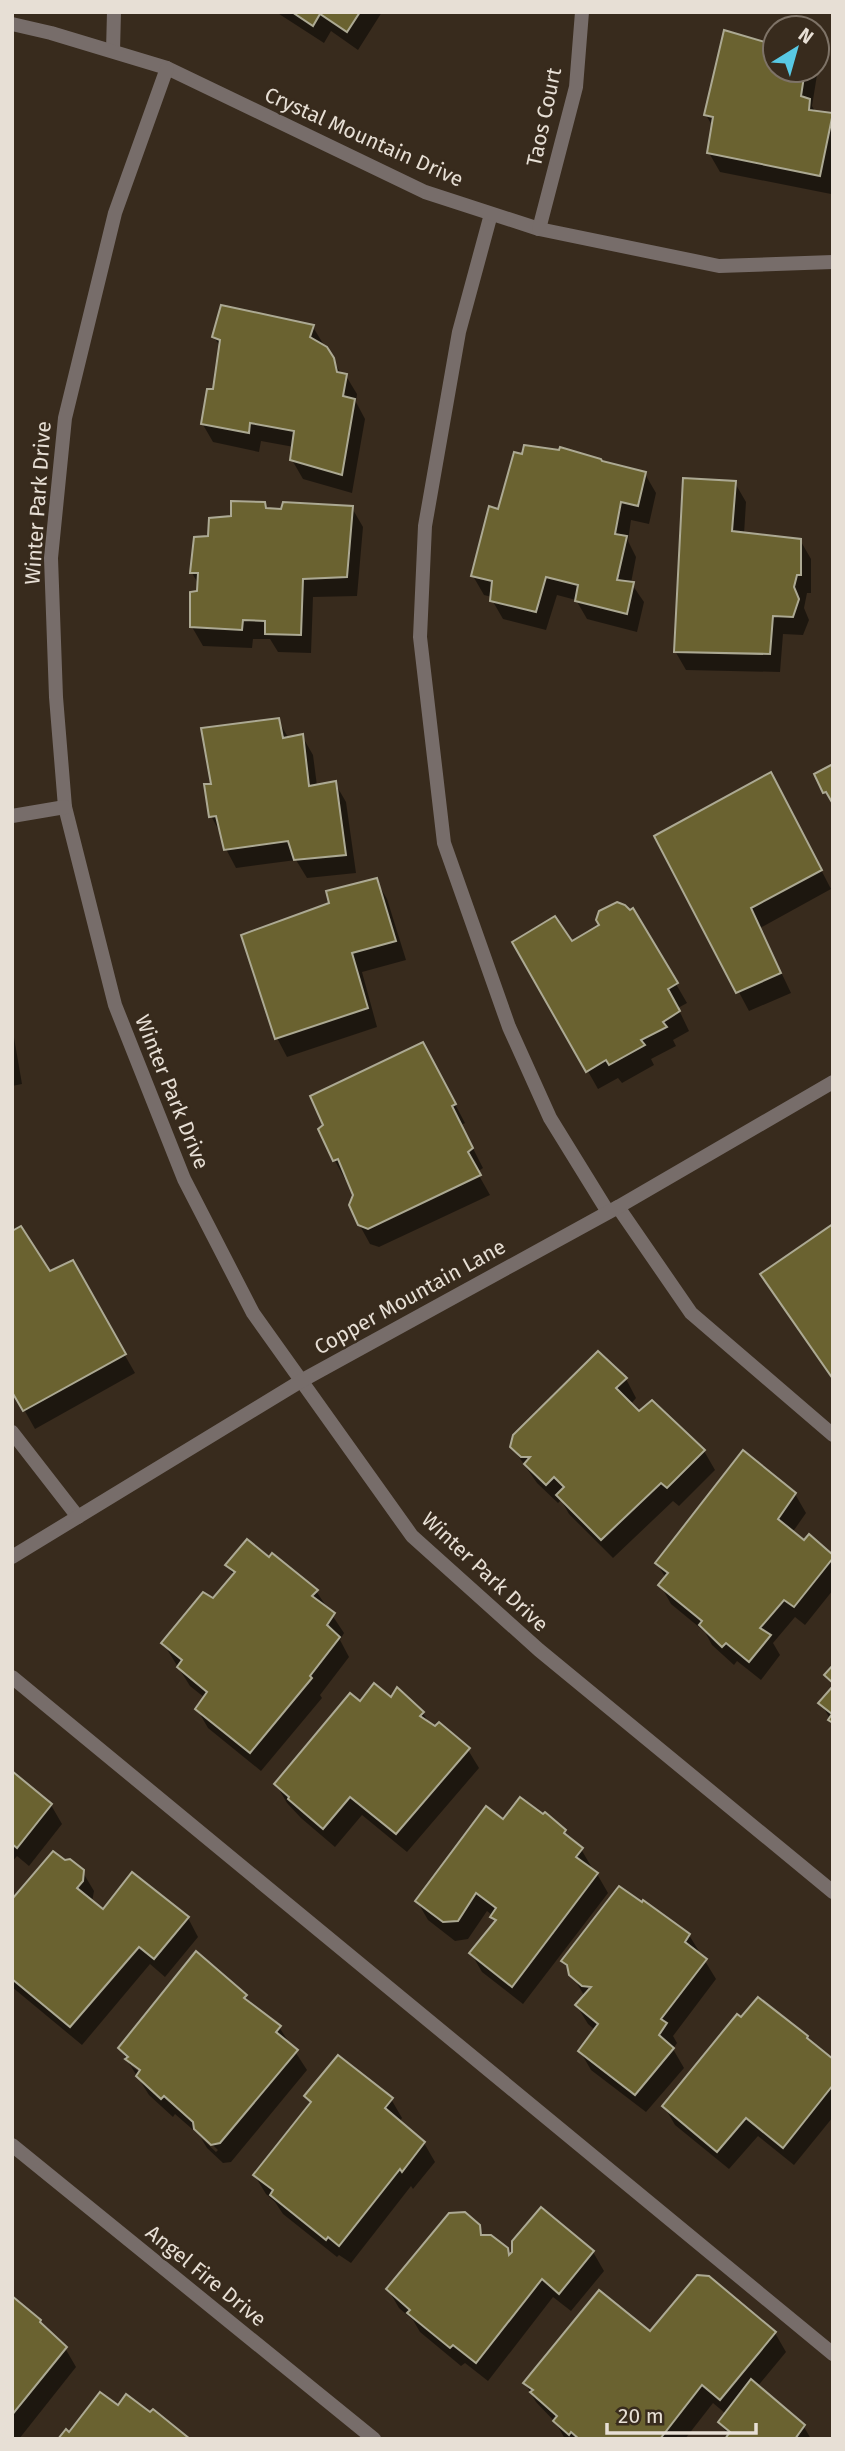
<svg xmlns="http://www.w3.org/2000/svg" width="845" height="2451" font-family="'Fira Sans',sans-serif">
	<rect width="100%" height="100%" fill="#382b1d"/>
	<g fill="#0007" fill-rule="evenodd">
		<polygon points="276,12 382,12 358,50 331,31 324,43"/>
		<polygon points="775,47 775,70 814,70 817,75 812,106 816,113 833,117 833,183 831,194 720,172 709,153 713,127 706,115"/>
		<polygon points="313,327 342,375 346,376 357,394 356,402 365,419 352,493 303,479 292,460 294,447 261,441 259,452 213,442 202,423 215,391 221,348 214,337"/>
		<polygon points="602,463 645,474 656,493 649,524 631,520 628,541 636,557 631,583 644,602 637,632 587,619 576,600 557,595 546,630 503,619 492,600 492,597 484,595 473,576 499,511"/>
		<polygon points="735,483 746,502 744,534 800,540 811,559 811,593 807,593 804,608 809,620 803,635 783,634 780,672 686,670 675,651"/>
		<polygon points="264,504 268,510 352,508 363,527 357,596 313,597 311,653 278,652 270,639 253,639 252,648 203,646 192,627 199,585 192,573 209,538 232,518"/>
		<polygon points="278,720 289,739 302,736 313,755 317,786 335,783 346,802 356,873 307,878 296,860 236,868 226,849 222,836 211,816 213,785"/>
		<polygon points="781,793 831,889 760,928 791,993 749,1011 656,837"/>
		<polygon points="376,880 387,899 406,960 362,972 377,1027 287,1057 277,1038 331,904"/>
		<polygon points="633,910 687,1003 678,1008 689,1031 673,1040 676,1046 651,1059 654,1065 622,1083 618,1078 598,1089 515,943 571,943"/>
		<polygon points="12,1026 22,1084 12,1086"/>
		<polygon points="433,1063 465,1123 461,1125 483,1168 477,1172 490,1195 379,1247 370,1244 359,1224 355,1195 348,1178 345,1179 335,1161 320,1129"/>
		<polygon points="833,1226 833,1380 762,1275"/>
		<polygon points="72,1263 135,1373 35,1429 12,1388 50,1273"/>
		<polygon points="626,1379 636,1398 630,1405 639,1414 704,1451 715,1470 679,1506 673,1501 613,1558 569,1514 561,1500 558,1503 537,1483 512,1447"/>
		<polygon points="795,1494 806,1513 792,1533 833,1558 833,1590 805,1625 795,1617 773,1643 780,1655 761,1680 737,1661 734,1665 712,1645 705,1632 671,1604 661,1586 666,1578 657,1564"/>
		<polygon points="227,1565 316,1591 344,1633 340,1640 349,1657 320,1695 322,1698 261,1771 208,1728 197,1709 205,1698 190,1686 163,1643 214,1601 234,1576"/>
		<polygon points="833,1689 833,1724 821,1703"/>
		<polygon points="398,1690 423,1713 430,1725 468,1750 479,1768 407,1852 362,1815 335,1847 301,1818 287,1803 276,1784 361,1703 391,1700"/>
		<polygon points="12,1773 51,1805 62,1824 29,1866 17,1856 12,1862"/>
		<polygon points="545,1815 581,1849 592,1868 591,1870 597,1874 608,1893 523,2004 482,1972 471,1953 496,1923 493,1916 487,1911 468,1939 455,1941 428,1920 417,1901 504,1821"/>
		<polygon points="82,1871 94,1891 92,1902 103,1912 188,1918 198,1937 165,1977 150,1964 82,2045 12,1987 12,1902"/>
		<polygon points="689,1935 716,1979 673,2036 677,2043 673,2049 684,2068 646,2112 591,2070 580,2051 595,2030 588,2024 577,2006 585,1997 564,1961"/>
		<path d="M245 1996 251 2006 279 2027 307 2070 231 2162 223 2163 207 2148 201 2138 216 2152 218 2150 199 2132V2135L175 2114 173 2117 149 2095 120 2049ZM131 2061 148 2073 145 2076 131 2066Z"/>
		<polygon points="807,2037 810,2043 833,2061 833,2117 794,2165 758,2136 729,2169 675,2125 664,2106"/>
		<polygon points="306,2096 391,2099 402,2118 399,2122 424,2143 435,2162 413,2189 411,2186 351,2263 339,2255 337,2257 283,2214 275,2202 266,2194 255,2176 311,2105"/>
		<polygon points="479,2227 484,2237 506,2250 510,2256 593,2252 604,2271 571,2311 553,2297 488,2381 465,2363 461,2366 420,2332 413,2320 399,2308 388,2289"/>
		<polygon points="12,2298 40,2321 44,2328 65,2348 76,2367 19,2439 12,2439"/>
		<polygon points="775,2333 786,2352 757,2387 804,2427 811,2439 727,2439 729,2437 720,2422 726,2414 713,2403 685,2439 565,2439 556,2423 536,2402 525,2383 651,2334"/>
	</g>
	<g fill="#6a6230" stroke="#aca993" stroke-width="2">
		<polygon points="292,12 360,12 347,32 320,14 313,26"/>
		<polygon points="724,30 775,45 775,70 805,70 801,96 810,99 809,110 833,113 820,176 707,153 713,117 704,115"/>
		<polygon points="221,305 314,325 310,337 327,347 334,358 337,372 347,374 343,396 355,399 342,475 290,460 294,431 250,423 249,433 201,424 207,389 213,389 220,340 212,337"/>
		<polygon points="524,445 559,450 560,447 601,459 602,461 646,472 638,506 621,502 615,534 627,536 617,580 634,582 627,614 575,601 578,585 546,577 536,612 490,601 492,581 471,576 489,506 498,509 514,452 522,454"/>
		<polygon points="683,478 736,481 732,531 801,539 801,575 797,575 794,587 799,599 793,617 773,616 770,654 674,652"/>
		<polygon points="231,501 265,502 266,508 281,509 283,502 353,506 347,577 303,579 301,635 265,634 265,621 243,620 242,630 190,627 190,592 197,591 198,573 190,573 194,537 208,536 209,518 231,516"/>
		<polygon points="279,718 283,738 303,734 309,786 336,781 346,855 294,860 288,841 224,850 216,816 209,817 204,784 211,784 201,728"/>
		<polygon points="833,764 833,804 826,792 823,793 814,774"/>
		<polygon points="771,772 822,870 751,908 781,973 736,993 654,836"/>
		<polygon points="377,878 396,941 352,953 368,1008 275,1039 241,935 329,903 326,891"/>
		<polygon points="617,902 625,905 630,910 633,908 678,983 668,989 680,1011 663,1022 667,1027 641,1040 645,1045 609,1065 606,1060 586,1072 512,942 555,916 572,941 599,925 596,920 599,911"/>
		<polygon points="423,1042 456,1104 452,1106 473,1148 468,1152 481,1175 368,1229 358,1225 349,1205 353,1195 338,1159 333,1161 318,1129 323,1125 310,1096"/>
		<polygon points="833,1224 833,1379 760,1274"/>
		<polygon points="21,1226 50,1271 73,1260 126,1354 23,1411 12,1392 12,1231"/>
		<polygon points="598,1351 627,1378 616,1388 639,1411 652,1400 705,1450 667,1488 661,1483 601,1540 556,1495 564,1487 554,1477 546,1485 524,1464 530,1457 521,1457 510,1447 513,1435"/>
		<polygon points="743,1450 796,1493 778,1519 804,1540 809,1534 833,1555 833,1558 794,1607 784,1600 760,1628 771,1635 749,1662 726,1643 722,1647 699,1625 702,1621 658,1585 668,1573 655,1563"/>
		<polygon points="247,1539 269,1557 272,1553 318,1590 312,1596 335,1613 327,1625 340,1637 310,1676 312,1678 250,1753 195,1709 207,1692 177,1667 182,1660 161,1643 203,1592 213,1598 235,1572 225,1565"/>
		<polygon points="833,1665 833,1683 824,1675"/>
		<polygon points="374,1683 391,1697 397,1687 424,1712 420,1716 435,1726 439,1722 470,1748 396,1834 350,1797 323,1829 288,1799 289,1797 274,1784 350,1693 360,1701"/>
		<polygon points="833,1686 833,1723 828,1720 832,1714 818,1703"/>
		<polygon points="12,1771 52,1804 17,1848 12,1844"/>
		<polygon points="520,1797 543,1814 545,1812 566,1830 564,1833 583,1848 576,1857 598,1873 512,1987 469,1953 496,1920 490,1917 496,1908 476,1893 458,1921 443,1922 415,1901 486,1806 503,1819"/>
		<polygon points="53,1851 65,1860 70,1859 84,1870 83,1881 77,1888 103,1909 132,1872 189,1917 154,1959 139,1947 70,2027 12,1979 12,1899"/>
		<polygon points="619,1886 642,1902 643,1900 690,1934 685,1942 707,1959 661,2019 667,2023 659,2035 674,2048 635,2095 578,2051 598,2024 575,2005 591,1987 582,1986 569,1975 567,1965 561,1961"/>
		<polygon points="196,1951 247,1995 244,1998 281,2026 276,2032 298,2050 220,2143 211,2145 194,2129 193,2122 164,2096 161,2099 136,2076 140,2070 125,2059 128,2057 118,2048"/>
		<polygon points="758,1997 808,2036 807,2038 833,2059 833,2085 783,2148 746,2118 717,2152 662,2106 737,2014 741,2017"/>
		<polygon points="338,2055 393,2098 385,2108 425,2142 402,2172 400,2169 339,2246 328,2237 326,2240 270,2195 273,2190 253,2175 311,2102 304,2096"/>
		<polygon points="541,2207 594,2251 559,2294 542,2279 476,2363 453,2345 450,2348 407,2313 410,2310 386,2289 449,2213 465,2212 480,2225 481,2235 491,2235 508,2248 509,2255 512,2252 512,2241"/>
		<polygon points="697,2275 709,2276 776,2332 720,2400 702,2385 660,2439 579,2439 571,2432 569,2435 553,2421 557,2416 530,2392 533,2390 523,2383 599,2290 650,2331"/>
		<polygon points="12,2296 41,2320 40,2322 67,2347 12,2415"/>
		<polygon points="751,2379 805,2425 795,2439 725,2439 730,2432 718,2422"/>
		<polygon points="100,2392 118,2405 126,2394 150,2412 153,2409 190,2439 58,2439 66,2429 69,2432"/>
	</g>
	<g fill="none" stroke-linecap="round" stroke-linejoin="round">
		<g stroke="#776d6a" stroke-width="14">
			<polyline points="113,51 114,12"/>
			<polyline points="491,214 459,332 425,526 420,637 444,843 509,1027 550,1118 608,1212"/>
			<polyline points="618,1207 691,1313 833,1435"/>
			<polyline points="12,1432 78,1517"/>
			<polyline points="12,1677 833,2354"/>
		</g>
		<g stroke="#776d6a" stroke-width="14">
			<polyline points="12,24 51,33 167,68 425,192 539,229 719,266 833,262"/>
			<polyline points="167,68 115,213 65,418 51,558 56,697 65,807 115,1005 184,1179 253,1313 412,1536 539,1650 833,1892"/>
			<polyline points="539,229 576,87 582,12"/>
			<polyline points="12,816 65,807"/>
			<polyline points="12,1557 301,1381 618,1207 833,1082"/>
			<polyline points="12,2145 374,2439"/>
		</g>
	</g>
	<g text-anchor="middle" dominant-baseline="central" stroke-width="5" stroke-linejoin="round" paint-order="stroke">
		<g font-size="21" fill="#e7dfd5" stroke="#382b1d">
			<text transform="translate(544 117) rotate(-78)">Taos Court</text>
			<text transform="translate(364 137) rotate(24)">Crystal Mountain Drive</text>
			<text transform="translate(38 503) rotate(-86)">Winter Park Drive</text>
			<text transform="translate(172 1092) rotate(68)">Winter Park Drive</text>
			<text transform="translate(410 1297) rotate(-29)">Copper Mountain Lane</text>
			<text transform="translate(485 1572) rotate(43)">Winter Park Drive</text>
			<text transform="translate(206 2276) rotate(39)">Angel Fire Drive</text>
		</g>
	</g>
	<rect width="845" height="2451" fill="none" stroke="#e7dfd5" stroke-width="28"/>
	<g transform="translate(796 49) rotate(37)"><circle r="33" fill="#382b1d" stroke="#7e7367" stroke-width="2"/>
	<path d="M0-5L12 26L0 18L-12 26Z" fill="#58c9e4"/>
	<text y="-10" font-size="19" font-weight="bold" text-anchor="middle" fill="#e7dfd5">N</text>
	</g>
	<path d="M607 2423v10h149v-10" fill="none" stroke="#e7dfd5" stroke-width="3.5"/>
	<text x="618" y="2423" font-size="21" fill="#e7dfd5" stroke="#382b1d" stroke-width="5" paint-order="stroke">20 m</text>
</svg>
